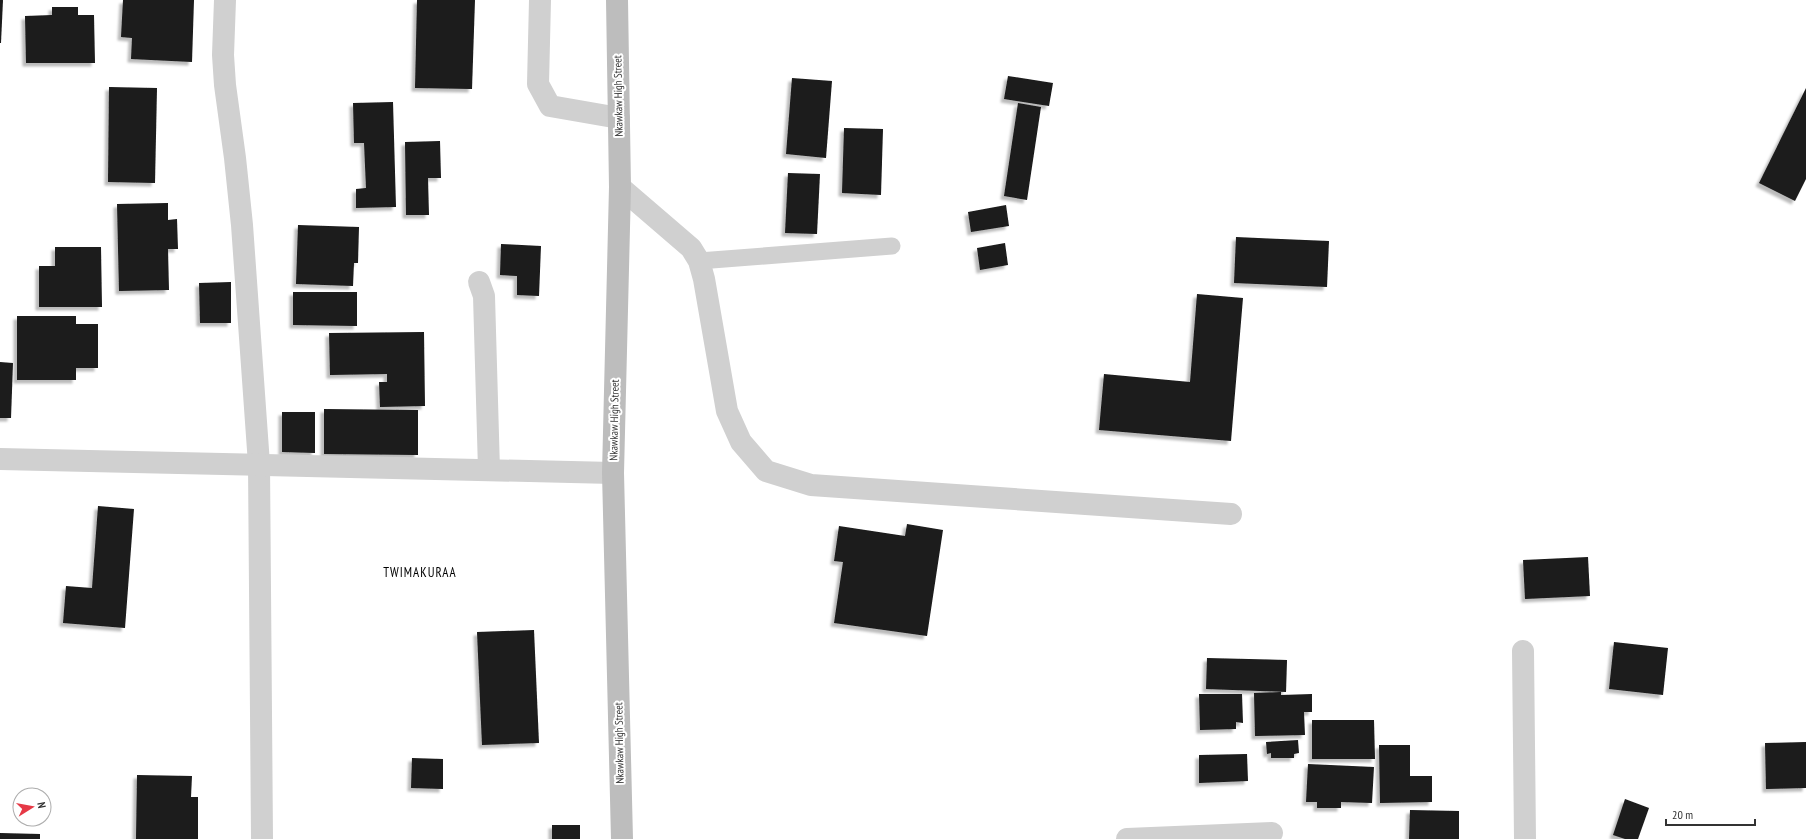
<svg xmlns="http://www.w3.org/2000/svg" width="1806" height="839" font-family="'PT Sans Narrow',sans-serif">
	<defs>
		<filter id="shadow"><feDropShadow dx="-3.5" dy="3.5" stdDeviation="1" flood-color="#0004"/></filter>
	</defs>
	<rect width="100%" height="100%" fill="#fff"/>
	<g fill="#1a1a1a" filter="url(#shadow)">
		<polygon points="0,0 3,0 1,43 0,43"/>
		<polygon points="123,0 194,0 192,62 131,59 132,38 121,37"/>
		<polygon points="417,0 475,0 472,89 415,88"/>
		<polygon points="52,7 78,7 78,15 94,15 95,63 26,63 25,16 52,15"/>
		<polygon points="1008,76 1053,83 1049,106 1004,99"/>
		<polygon points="792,78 832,81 826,158 786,154"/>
		<polygon points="109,87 157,88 155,183 108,182"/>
		<polygon points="1806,88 1806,179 1795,201 1759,183"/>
		<polygon points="393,102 396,207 356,208 356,189 366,188 364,143 354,143 353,103"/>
		<polygon points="1018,103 1041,107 1027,200 1004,196"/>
		<polygon points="844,128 883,129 881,195 842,193"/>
		<polygon points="440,141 441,178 428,178 429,215 406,215 405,142"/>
		<polygon points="788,173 820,174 817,234 785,233"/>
		<polygon points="168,203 168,220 177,219 178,249 168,249 169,290 119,291 117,204"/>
		<polygon points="1006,205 1009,226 971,232 968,212"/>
		<polygon points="298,225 359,227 358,263 354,263 353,286 296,284"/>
		<polygon points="1236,237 1329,241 1327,287 1234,283"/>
		<polygon points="1005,243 1008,265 980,270 977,248"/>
		<polygon points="501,244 541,246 539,296 517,295 517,276 500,275"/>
		<polygon points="55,247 101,247 102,307 39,307 39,266 55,266"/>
		<polygon points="231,282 231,323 200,323 199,283"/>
		<polygon points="293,292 357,292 357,326 293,325"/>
		<polygon points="1197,294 1243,298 1231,441 1099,430 1104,374 1190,382"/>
		<polygon points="17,316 76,316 76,324 98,324 98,368 76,368 76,380 17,380"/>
		<polygon points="424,332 425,406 380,407 379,382 387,382 387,374 330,375 329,333"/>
		<polygon points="0,362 13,363 11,418 0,418"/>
		<polygon points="324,409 418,410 418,455 324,454"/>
		<polygon points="282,412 315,412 315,453 282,452"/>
		<polygon points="98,506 134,509 125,628 63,623 66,586 92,588"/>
		<polygon points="907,524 943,530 927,636 834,623 843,562 834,561 839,526 905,536"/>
		<polygon points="1588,557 1590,596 1525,599 1523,560"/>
		<polygon points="534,630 539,743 482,745 477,632"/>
		<polygon points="1614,642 1668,648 1663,695 1609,689"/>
		<polygon points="1207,658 1287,660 1286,692 1206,689"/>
		<polygon points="1281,692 1281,695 1312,694 1312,712 1304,712 1305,735 1255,736 1254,693"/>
		<polygon points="1199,694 1242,694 1243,723 1236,722 1236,729 1200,730"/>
		<polygon points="1312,720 1374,720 1375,759 1312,759"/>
		<polygon points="1298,740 1299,753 1294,754 1294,758 1271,758 1271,753 1267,754 1266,742"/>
		<polygon points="1806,742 1806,788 1766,789 1765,743"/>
		<polygon points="1379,745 1410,745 1410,776 1432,776 1432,802 1380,803"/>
		<polygon points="1247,754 1248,781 1199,783 1199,755"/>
		<polygon points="412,758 443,759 443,789 411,788"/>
		<polygon points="1308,764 1374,767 1372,803 1341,802 1341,808 1317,808 1317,802 1306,802"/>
		<polygon points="137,775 192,776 191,797 198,797 198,839 136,839"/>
		<polygon points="1625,799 1649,808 1638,839 1625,839 1613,835"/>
		<polygon points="1410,810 1459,811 1459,839 1409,839"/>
		<rect x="552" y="825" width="28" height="14"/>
		<polygon points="0,833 40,834 40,839 0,839"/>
	</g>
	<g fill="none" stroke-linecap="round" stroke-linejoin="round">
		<polyline stroke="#d0d0d0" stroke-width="17" points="699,261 892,246"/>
		<g stroke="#d0d0d0" stroke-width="22">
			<polyline points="225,0 223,55 225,85 235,158 242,225 259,464 262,839"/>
			<polyline points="540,0 538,84 550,106 619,118"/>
			<polyline points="620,187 691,248 699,261 704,279 727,411 741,442 766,471 811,485 1231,514"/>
			<polyline points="479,282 484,296 489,470"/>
			<polyline points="0,459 613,473"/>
			<polyline points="1523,651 1525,839"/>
			<polyline points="1127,839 1272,833"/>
		</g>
		<polyline stroke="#bdbdbd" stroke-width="22" points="617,0 620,187 613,473 622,839"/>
	</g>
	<g text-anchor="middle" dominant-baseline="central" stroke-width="4" stroke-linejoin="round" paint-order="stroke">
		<g font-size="11" fill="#333" stroke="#fff">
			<text transform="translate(618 96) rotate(-91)">Nkawkaw High Street</text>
			<text transform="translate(614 420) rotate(-89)">Nkawkaw High Street</text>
			<text transform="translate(619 743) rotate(-91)">Nkawkaw High Street</text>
		</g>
		<g font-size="13" letter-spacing="1" fill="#000" stroke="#fff">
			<text x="420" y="572">TWIMAKURAA</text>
		</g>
	</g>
	<g transform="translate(32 807) rotate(79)"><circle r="19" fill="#ffffff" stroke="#adadad"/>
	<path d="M0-3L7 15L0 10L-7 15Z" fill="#e63946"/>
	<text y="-6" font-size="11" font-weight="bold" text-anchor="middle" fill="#333333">N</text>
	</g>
	<path d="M1666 819v6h89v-6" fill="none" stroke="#333333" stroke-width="2"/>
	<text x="1672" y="819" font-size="12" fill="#333333" stroke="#ffffff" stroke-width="3" paint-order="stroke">20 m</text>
</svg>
